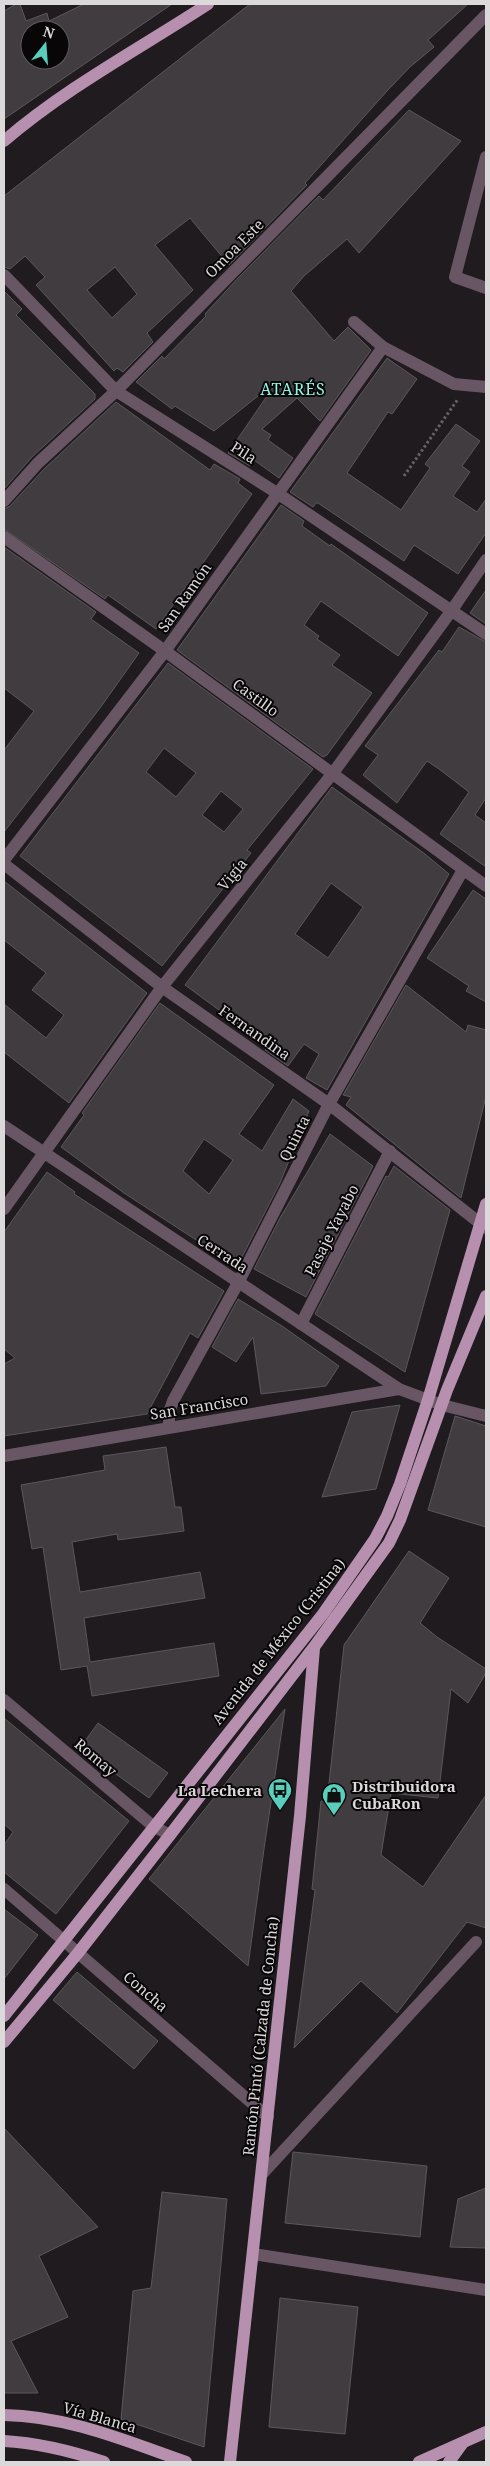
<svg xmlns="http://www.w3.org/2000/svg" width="490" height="2466" font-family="'Noto Serif',serif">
	<rect width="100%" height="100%" fill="#1f1b1e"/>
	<g fill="#413c40" stroke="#5c575b" fill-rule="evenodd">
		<path d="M16 4H20L26 21 47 13 49 21 84 4H172L4 119V11ZM30 30H60V60H30Z"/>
		<path d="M250 4H468L428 40 434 47 410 67 387 91 305 183 307 185 229 265 190 218 155 245 193 290 147 333 153 342 123 372 117 368 114 371 36 285 45 277 25 256 10 269 4 267V196ZM115 267 137 294 112 318 87 290Z"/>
		<polygon points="409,110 461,141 359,253 347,239 304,276 291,291 334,341 348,327 371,350 320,421 297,398 262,429 271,435 268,440 293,458 279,478 254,460 250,466 228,453 278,380 214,431 175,406 172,409 136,382 162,356 164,359 206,316 205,314 239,277 319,196 323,200"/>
		<polygon points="4,291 22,309 16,315 95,394 95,399 32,457 4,489"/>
		<polygon points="387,358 417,379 392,414 388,412 347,473 401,510 430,468 425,464 456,424 480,441 462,466 470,472 453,496 477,512 486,499 486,533 458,574 414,545 404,561 318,503 316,503 313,507 290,492"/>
		<polygon points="116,402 210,470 214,464 240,479 238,483 252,494 156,629 108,595 105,599 4,529 4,509 10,506 44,469"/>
		<polygon points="281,505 304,521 302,526 330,546 331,544 428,613 398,656 321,601 304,625 319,636 317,639 340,655 332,665 372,693 327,755 323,757 177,650"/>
		<polygon points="4,547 96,612 91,619 139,653 100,708 4,832 4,750 34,711 4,688"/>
		<polygon points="486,590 486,624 470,613"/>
		<polygon points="459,627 486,642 486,798 475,815 486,823 486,867 440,834 469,792 439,769 427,761 397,803 363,775 378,755 365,746 439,650 442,652"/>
		<path d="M168 663 313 769 247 850 251 853 162 966 20 856ZM164 748 196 773 176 797 146 772ZM221 791 243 809 224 832 202 815Z"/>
		<path d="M332 787 425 854 449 874 327 1090 306 1078 319 1054 304 1044 288 1066 265 1050 268 1046 185 985ZM331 883 363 907 328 958 295 934Z"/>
		<polygon points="4,881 147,993 69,1103 4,1052 4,1004 46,1038 64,1015 32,990 46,973 4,940"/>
		<polygon points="473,890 486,899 486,1002 466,991 469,986 427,958"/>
		<polygon points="406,985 466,1032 468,1025 486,1030 486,1096 461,1198 346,1105 351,1097 343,1095"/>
		<path d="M160 1003 274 1085 239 1134 262 1151 293 1099 309 1111 280 1183 240 1261 233 1257 230 1262 124 1193 61 1147 84 1115 82 1113ZM204 1139 233 1160 209 1194 183 1171Z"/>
		<polygon points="330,1134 373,1166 306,1297 254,1269 280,1218"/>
		<polygon points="394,1166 450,1210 405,1372 315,1314 386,1176 388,1177"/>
		<polygon points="47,1172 75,1192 74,1194 224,1291 198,1338 190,1333 147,1414 4,1436 4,1364 15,1358 4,1349 4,1232"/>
		<polygon points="238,1299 282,1326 339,1366 326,1386 261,1394 253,1337 236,1362 212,1347"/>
		<polygon points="400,1405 376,1489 322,1497 352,1412"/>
		<polygon points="455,1416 486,1426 486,1527 428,1510"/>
		<polygon points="166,1447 175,1507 181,1507 184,1531 118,1540 117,1534 72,1542 80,1592 200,1572 205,1598 84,1618 90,1662 214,1643 219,1676 92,1696 87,1666 61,1670 43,1547 32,1549 21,1485 105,1470 103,1456"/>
		<polygon points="409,1551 449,1578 420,1623 437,1637 486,1669 486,1673 468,1703 451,1689 438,1798 391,1793 381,1855 423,1887 486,1795 486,1928 467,1922 397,2013 361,1981 294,2048 315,1890 312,1889 321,1801 327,1802 344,1645"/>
		<polygon points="285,1709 264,1849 248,1966 149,1879"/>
		<polygon points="4,1718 129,1821 56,1914 4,1872 4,1845 13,1832 4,1824"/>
		<polygon points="98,1723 168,1773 149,1798 80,1748"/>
		<polygon points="4,1909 38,1935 4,1979"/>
		<polygon points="77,1972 158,2041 134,2069 53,2000"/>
		<polygon points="4,2128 98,2227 39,2256 68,2317 11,2341 38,2393 4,2393"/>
		<polygon points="293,2152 427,2166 420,2237 285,2223"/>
		<polygon points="486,2188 486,2248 450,2247 458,2199"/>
		<polygon points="162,2192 227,2199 204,2447 121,2419 133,2291 151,2288"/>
		<polygon points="280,2298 358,2307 345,2434 269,2427"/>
	</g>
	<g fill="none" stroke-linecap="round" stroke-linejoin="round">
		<polyline stroke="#656164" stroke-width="3" stroke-dasharray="2.5 2.5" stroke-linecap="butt" points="404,476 458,399"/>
		<g stroke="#695665" stroke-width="12">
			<polyline points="486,157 455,277 486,288"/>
			<polyline points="4,275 116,391 277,493 486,634"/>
			<polyline points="354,322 383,347 454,384 486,387"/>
			<polyline points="4,501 38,463 116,391 486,15"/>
			<polyline points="4,537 165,651 486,886"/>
			<polyline points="4,860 165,651 383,347"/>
			<polyline points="4,864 162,987 329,1104 486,1228"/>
			<polyline points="4,1126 399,1389 442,1405 486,1416"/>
			<polyline points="4,1209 162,987 333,773 452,610 486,560"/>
			<polyline points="301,1324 390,1151"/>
			<polyline points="169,1427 169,1413 173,1401 238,1283 329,1104 463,870"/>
			<polyline points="4,1456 399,1389"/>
			<polyline points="4,1700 153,1826 170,1835"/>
			<polyline points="4,1889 268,2117"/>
			<polyline points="263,2173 476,1942"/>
			<polyline points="253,2254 486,2290"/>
		</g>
		<g stroke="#b790b0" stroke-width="12">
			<path d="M4 141C67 87 139 49 208 4"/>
			<polyline points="4,2016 323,1614 375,1539 387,1516 400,1484 428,1400 486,1204"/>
			<polyline points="4,2042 78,1953 170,1835 314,1647 389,1543 400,1520 447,1390 486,1296"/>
			<path d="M4 2415C68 2416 126 2441 186 2462"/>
			<path d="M4 2441C39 2443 71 2451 104 2462"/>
			<polyline points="230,2462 300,1816 314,1648"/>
			<polyline points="419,2462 486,2432"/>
			<polyline points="449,2462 462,2444"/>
		</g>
	</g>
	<defs>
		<g id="bus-pin" transform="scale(1.25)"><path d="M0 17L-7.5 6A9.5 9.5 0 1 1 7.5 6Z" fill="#5acebd" stroke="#080607"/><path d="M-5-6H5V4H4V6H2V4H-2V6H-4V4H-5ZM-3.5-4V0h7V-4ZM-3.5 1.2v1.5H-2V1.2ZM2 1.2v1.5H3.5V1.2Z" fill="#111"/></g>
		<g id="shop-pin" transform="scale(1.25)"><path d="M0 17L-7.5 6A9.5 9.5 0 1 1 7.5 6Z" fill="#5acebd" stroke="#080607"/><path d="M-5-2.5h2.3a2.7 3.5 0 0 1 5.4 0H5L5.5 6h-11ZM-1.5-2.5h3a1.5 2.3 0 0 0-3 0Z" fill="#111"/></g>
	</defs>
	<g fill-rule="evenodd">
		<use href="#bus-pin" x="280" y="1790"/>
		<use href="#shop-pin" x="334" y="1795"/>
	</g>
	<g text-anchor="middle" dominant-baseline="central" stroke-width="4" stroke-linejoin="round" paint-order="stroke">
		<g font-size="15" fill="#dcd9db" stroke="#080607">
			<text transform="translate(234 248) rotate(-45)">Omoa Este</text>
			<text transform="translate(244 452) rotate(33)">Pila</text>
			<text transform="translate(184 597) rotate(-55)">San Ramón</text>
			<text transform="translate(256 697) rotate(36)">Castillo</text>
			<text transform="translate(232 874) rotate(-51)">Vigía</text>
			<text transform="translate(255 1032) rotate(35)">Fernandina</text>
			<text transform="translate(294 1138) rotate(-63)">Quinta</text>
			<text transform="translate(331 1230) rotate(-63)">Pasaje Yayabo</text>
			<text transform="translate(223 1253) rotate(33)">Cerrada</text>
			<text transform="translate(199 1406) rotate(-9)">San Francisco</text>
			<text transform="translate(278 1641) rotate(-52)">Avenida de México (Cristina)</text>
			<text transform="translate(96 1757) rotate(40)">Romay</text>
			<text transform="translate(146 1991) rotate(41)">Concha</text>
			<text transform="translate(260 2036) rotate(-84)">Ramón Pintó (Calzada de Concha)</text>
			<text transform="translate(100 2417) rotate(16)">Vía Blanca</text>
		</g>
		<g font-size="15" font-weight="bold" fill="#dcd9db" stroke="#080607" text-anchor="start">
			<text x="352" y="1786">Distribuidora<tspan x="352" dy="17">CubaRon</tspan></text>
			<text x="262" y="1790" text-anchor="end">La Lechera</text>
		</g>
		<g font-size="16" letter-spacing="1" fill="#8df4e3" stroke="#080607">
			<text x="293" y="389">ATARÉS</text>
		</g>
	</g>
	<rect width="490" height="2466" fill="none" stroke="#dcd9db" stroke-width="10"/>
	<g transform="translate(45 45) rotate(17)"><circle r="24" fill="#080607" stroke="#5d5a5c"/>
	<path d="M0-4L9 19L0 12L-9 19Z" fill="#5acebd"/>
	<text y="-8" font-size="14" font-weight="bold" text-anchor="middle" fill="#dcd9db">N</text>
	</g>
</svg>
